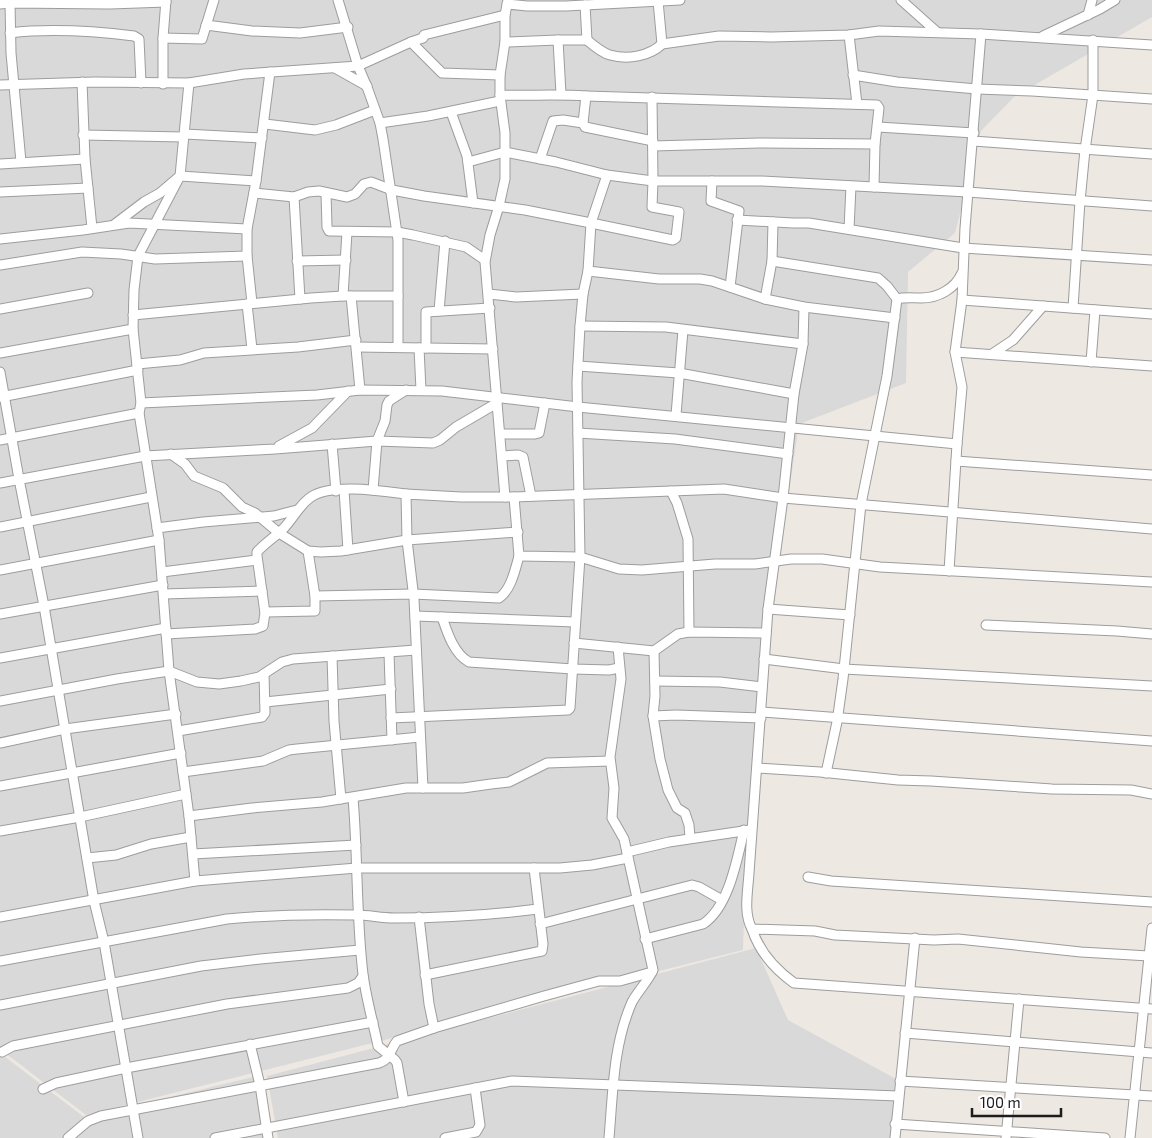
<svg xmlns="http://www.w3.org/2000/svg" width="1152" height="1138" font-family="'Exo 2',sans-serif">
	<rect width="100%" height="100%" fill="#ede8e2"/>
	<g fill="#dad9d9">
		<polygon points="0,0 1152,0 1152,17 1014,97 981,131 955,233 908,272 906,383 799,424 772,607 746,861 743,950 86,1115 0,1049"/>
		<polygon points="756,948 788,1020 896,1079 891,1138 278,1138 267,1076"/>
		<polygon points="0,1053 84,1117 64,1138 0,1138"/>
		<polygon points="261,1075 273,1138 67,1138 87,1117"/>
	</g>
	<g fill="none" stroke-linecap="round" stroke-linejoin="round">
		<g stroke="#9d9d9d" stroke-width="11">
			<g id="minor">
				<polyline points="338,0 358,66 367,87 380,123 383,139 398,240 398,347"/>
				<polyline points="901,0 937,32"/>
				<polyline points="658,1 662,44 719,36 771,37 849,35 879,31 981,34 1152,45"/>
				<polyline points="10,3 11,53 21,162"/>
				<polyline points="0,4 10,3 110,4 166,2"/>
				<polyline points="507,4 527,6 566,6 680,0"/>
				<polyline points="1088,15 1092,0"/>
				<polyline points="206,25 252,31 300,33 348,27"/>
				<path d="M10 33C52 28 93 31 134 36L139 39 141 83"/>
				<polyline points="849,35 857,104"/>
				<polyline points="1043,36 1100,9 1115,0"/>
				<polyline points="163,38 202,39 214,0"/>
				<polyline points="558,40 587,40 585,5"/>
				<path d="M587 40C594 46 602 53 610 55 628 60 650 56 662 44"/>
				<polyline points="411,42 423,38 424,35 505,15"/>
				<polyline points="505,42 558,40 561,94"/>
				<polyline points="335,68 367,86"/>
				<polyline points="853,75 897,82 977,89 1032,91 1152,99"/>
				<polyline points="82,82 85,159 92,228"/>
				<polyline points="189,83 180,176 138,256 134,290 133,329 141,403 139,413 159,540 169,671 189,816 195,881"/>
				<polyline points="163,84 163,38 166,0"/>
				<polyline points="0,85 95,82 189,83 244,74 358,66 411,42 442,73 500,75"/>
				<path d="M500 95C529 96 557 94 586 96L583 123 585 127 653 141"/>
				<polyline points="586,96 877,105 879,108 875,144 874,187"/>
				<polyline points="652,97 653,181 762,181 968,192 1152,206"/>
				<polyline points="451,112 467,156 473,203"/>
				<polyline points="380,123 428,116 500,101"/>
				<polyline points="265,124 315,130 336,125 375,110"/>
				<polyline points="878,127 974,133"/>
				<polyline points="185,134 262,138"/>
				<polyline points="83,135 184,137"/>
				<polyline points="973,141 1152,154"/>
				<polyline points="653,146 759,143 875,144"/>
				<polyline points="540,159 553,121 563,120 583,123"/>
				<polyline points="468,162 505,152 556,162 607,175"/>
				<polyline points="0,164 85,159"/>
				<polygon points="607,175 653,181 652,207 679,212 676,238 673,240 591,223"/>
				<polyline points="712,181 711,201 739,211 730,287"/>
				<polyline points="0,192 88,188"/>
				<polyline points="254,193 294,197 308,192 319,191 347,197 355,194 364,184 371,182 392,190 424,196 525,210 591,223 588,271 583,294 580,326 577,382 580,557 570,708 568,710 391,718"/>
				<polyline points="326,193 327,227 329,231 397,232 413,235 466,247 485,260"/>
				<polyline points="294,197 300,299"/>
				<polyline points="737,220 793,223 809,223 963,248 1152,260"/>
				<polyline points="115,224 144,202 160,193 180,176 256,181"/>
				<polyline points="849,229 851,186"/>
				<polyline points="0,239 83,230 129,223 247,229"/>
				<polyline points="297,261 346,260"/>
				<polyline points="772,261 878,278 887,286 897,299"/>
				<polyline points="0,265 82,252 121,254 155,259 247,256"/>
				<polyline points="588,271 659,279 700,279 712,281 765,299 804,307 895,318"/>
				<polyline points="489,294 516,297 583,294"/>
				<polyline points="343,296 347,232"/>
				<polyline points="351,296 360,390"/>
				<polyline points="765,299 772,261 773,222"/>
				<polyline points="962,300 1152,314"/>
				<polyline points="252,303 247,256 247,229 256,181 270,72"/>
				<polyline points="247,304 252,349"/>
				<path d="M804 307 803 344 794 394 783 498 768 609 749 873C748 891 743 913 752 929L815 931 835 935 934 940 958 939 1081 952 1149 956"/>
				<polyline points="1073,308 1080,201 1085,150 1093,95 1093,40"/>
				<polyline points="0,309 88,293"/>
				<polyline points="439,311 445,241"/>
				<polyline points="133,315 311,298 343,296 398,296"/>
				<polyline points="580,326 666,327 803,344"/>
				<polyline points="357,347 493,349"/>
				<polyline points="419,348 421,390"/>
				<polyline points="426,348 426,312 490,308"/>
				<polyline points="955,352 1152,366"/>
				<polyline points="0,353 133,329"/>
				<polyline points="992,354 1013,340 1043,306"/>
				<polyline points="1091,362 1095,310"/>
				<polyline points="137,364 180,360 204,353 298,347 356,340"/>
				<polyline points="578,366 679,373 794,394"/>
				<polyline points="0,372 19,479 44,606 94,901 104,942 138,1138"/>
				<polyline points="1,397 138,370"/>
				<polyline points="141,403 317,395 360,390 442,391 578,407 957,444"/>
				<polyline points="676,415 683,330"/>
				<polyline points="578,433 675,439 788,454"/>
				<polyline points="500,434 535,434 539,433 545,403"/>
				<polyline points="0,440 139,413"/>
				<polyline points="332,444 336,491"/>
				<polyline points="279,446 312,428 348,391"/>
				<polyline points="171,454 185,464 194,476 223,488 242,507 255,513 279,533 308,551 321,552 341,551 407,540 518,532"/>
				<polyline points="502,456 518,455 523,457 531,496"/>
				<polyline points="956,461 1152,475"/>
				<polyline points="0,483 145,456 275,449 377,441 433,443 440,440 456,427 497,403"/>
				<polyline points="344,490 348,550"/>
				<polyline points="373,490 377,441 385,421 387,405 389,401 406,390"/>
				<polyline points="671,491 677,503 688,539 689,632"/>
				<polyline points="505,497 485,262 490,235 499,206 505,179 505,133 500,95 500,75 505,42 505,15 508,0"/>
				<polyline points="514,497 519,556 580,557 619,569 642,570 715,564 755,564 791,559 822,559 880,567 1152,582"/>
				<polyline points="0,527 151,497"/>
				<polyline points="157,528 203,522 274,516 297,510"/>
				<polyline points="0,570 159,540"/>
				<polyline points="949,571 957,444 962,387 955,352 962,300 965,228 981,34"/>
				<polyline points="162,572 257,560"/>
				<polyline points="164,594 262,591"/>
				<path d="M315 596 413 594 499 598C511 590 515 570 519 556"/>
				<polyline points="768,609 850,615"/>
				<polyline points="265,612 315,611 315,596 308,551"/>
				<polyline points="0,614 163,585"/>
				<polyline points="415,616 575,622"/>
				<path d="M442 617C447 632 454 654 469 662L573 669 609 670 619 668"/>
				<polyline points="986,625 1117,631 1152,634"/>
				<path d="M166 634 255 629 263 626 265 613 257 556V552C265 543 275 537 283 529 293 519 299 505 311 497 331 483 382 491 406 494"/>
				<polyline points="574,643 654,651 678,634 689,632 766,633"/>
				<polyline points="654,651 655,696 653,716 660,759 668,790 677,808 685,813 689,825 690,838"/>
				<polyline points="389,653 392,740"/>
				<polyline points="332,656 334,721 341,799"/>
				<polyline points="0,658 166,628"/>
				<polyline points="764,659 844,669 1152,686"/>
				<polyline points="655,681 720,682 762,687"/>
				<polyline points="0,701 117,679 169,671 197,682 219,684 241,681 259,677 282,662 293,659 416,650"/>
				<polyline points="265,702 391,689"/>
				<polyline points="761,712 1152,741"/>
				<polyline points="653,716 676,715 761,718"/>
				<polyline points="178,731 262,717 265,713 264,674"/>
				<polyline points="0,743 65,729 176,714"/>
				<polyline points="757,768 820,772 898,780 931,781 1052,789 1131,790 1152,794"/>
				<polyline points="183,772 263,761 289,750 297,749 420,737"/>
				<path d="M826 773 837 722 843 679 861 504 887 376 897 299C904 297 913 298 921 298 938 298 955 289 962 273"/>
				<polyline points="0,786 181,753"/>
				<polyline points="423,788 414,599 407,540 406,494 461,497 514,497 724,489 783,498 1152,529"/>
				<path d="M353 798C358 856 356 916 363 974 366 998 373 1022 378 1046L395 1060 397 1063 404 1102"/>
				<polyline points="189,816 252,808 322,802 406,788 463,788 491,784 509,782 547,763 610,761"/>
				<polyline points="0,831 80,817 186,794"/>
				<polyline points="627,852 669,842 750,830"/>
				<polyline points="193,854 356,845"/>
				<polyline points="87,858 116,855 151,844 191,837"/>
				<polyline points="808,877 831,881 1152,902"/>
				<polyline points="0,917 195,881 357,868 560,868 592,865 628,858"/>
				<polyline points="419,917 429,1004 434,1028"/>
				<polyline points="540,924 692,885 699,887 722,900"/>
				<path d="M752 929C759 951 776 970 794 983L1152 1009"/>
				<path d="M645 939 703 924C729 907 737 859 744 830"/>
				<path d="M0 961 227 919C270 915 314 914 356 915 369 915 381 918 394 918 442 918 491 915 538 909"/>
				<polyline points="425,975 542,951 543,944 534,868"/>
				<polyline points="0,1005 201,966 260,959 360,950"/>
				<polyline points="905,1033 1152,1053"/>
				<polyline points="250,1044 260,1085 268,1138"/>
				<polyline points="2,1052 13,1046 227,1004 348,988 358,983 363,976"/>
				<polyline points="900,1081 1152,1096"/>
				<polyline points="43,1089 56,1083 126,1068 373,1022"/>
				<polyline points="895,1124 1105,1138"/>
				<path d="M68 1138 88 1121 101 1116 379 1063C391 1059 390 1049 397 1041L434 1028 544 996 599 981H620L652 972"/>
				<polyline points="215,1138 512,1081 898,1096"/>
				<polyline points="445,1138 476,1132 480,1125 475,1088"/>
				<path d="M609 1138C613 1092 613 1045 632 1002 638 991 648 981 653 970L624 839 612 818 614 788 610 757 621 679 618 647"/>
				<polyline points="895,1138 915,938"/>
				<polyline points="1006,1138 1019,999"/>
				<polyline points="1130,1138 1152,928"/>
			</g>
		</g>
		<use href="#minor" stroke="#fff" stroke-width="9"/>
	</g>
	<path d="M972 1108v8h89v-8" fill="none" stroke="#1c1c1c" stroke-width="2.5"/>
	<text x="980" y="1108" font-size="15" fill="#1c1c1c" stroke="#ffffff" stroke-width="4" paint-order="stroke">100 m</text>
</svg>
